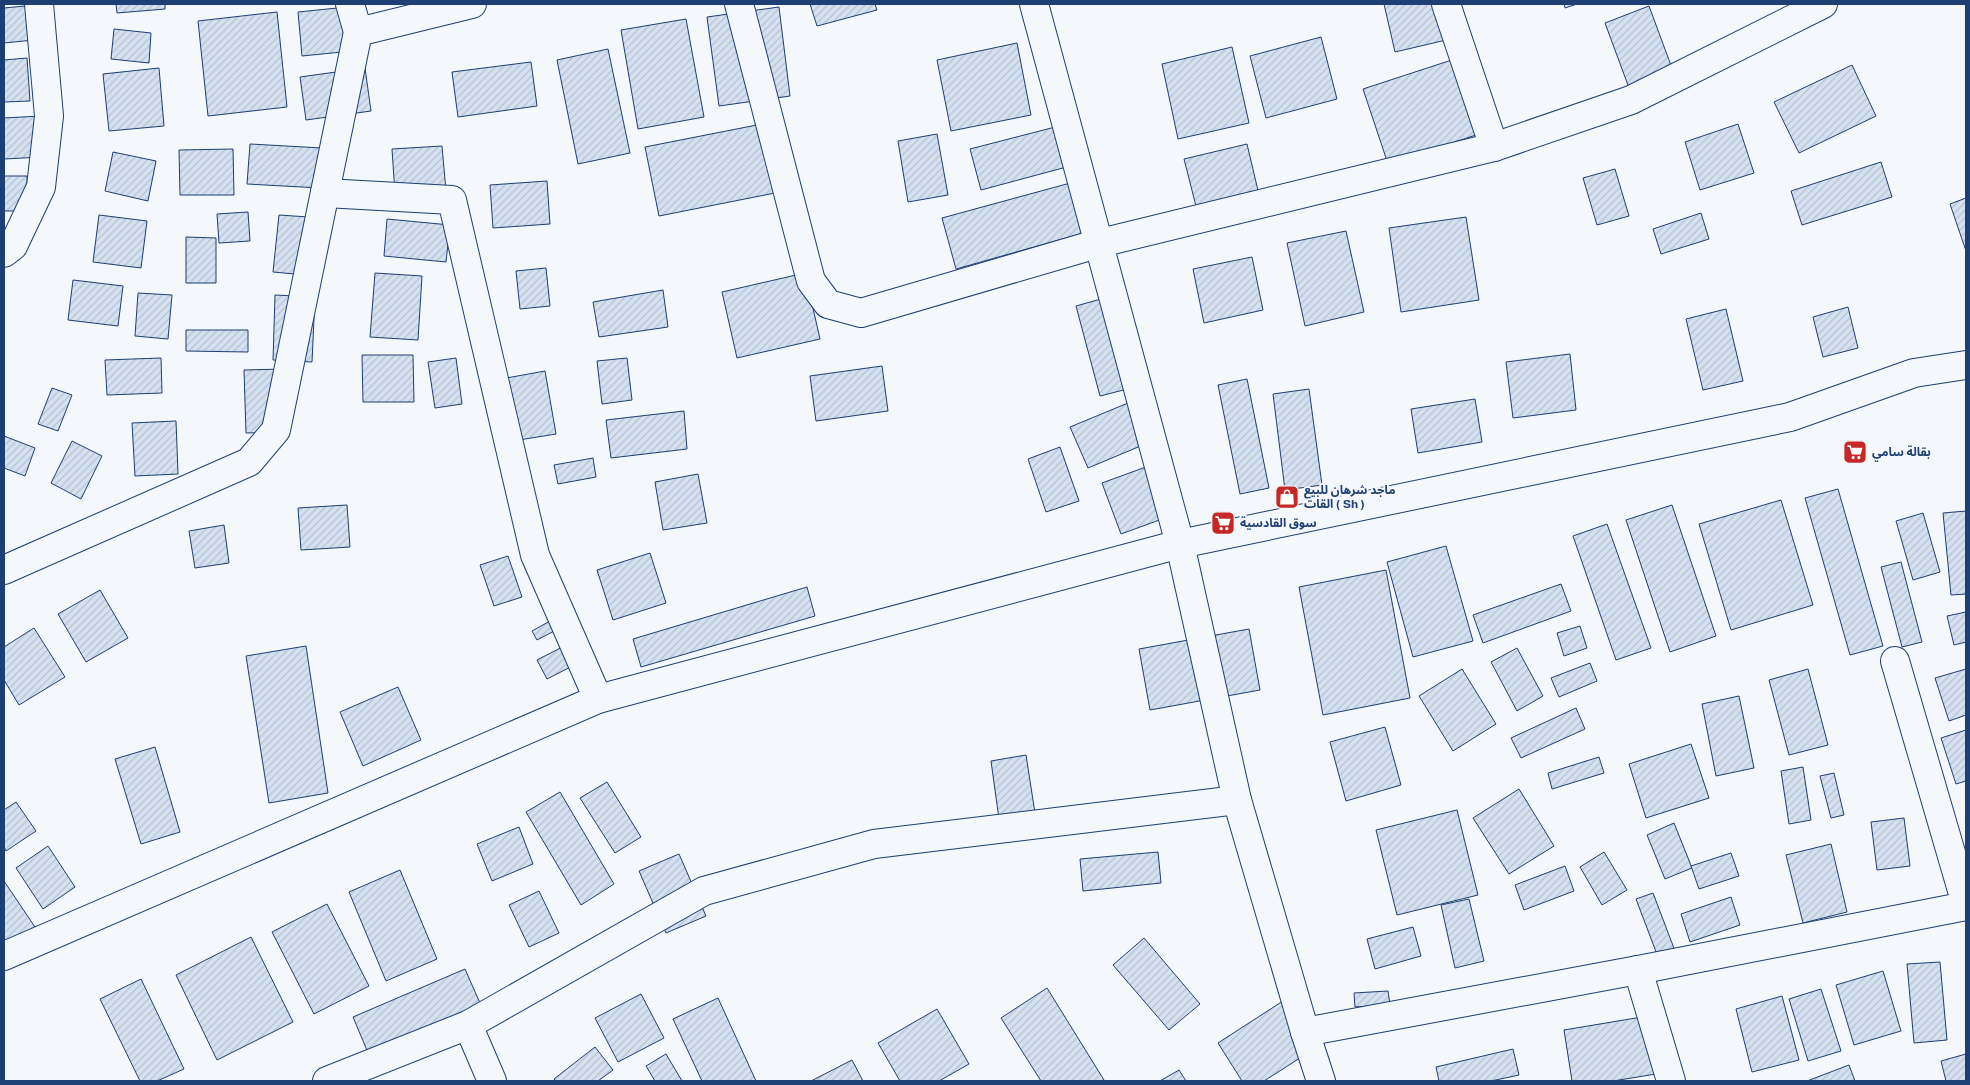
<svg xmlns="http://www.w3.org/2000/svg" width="1970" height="1085" font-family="'Public Sans','Noto Sans Arabic',sans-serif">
	<defs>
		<pattern id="building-hatch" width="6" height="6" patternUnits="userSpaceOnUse" patternTransform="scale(1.25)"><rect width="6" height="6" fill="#d5e0f0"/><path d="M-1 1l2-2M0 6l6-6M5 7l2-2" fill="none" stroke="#b6c1d1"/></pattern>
	</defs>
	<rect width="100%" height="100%" fill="#f4f7fb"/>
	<g fill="url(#building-hatch)" stroke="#1d3f73">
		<polygon points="46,4 54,38 4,43 4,8"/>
		<polygon points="116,4 165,4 165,9 117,13"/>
		<polygon points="810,4 875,4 877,10 817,26"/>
		<polygon points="1384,4 1451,4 1459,37 1395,52"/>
		<polygon points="1564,4 1577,4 1565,8"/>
		<polygon points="357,6 362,50 302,56 298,12"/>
		<polygon points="1649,6 1676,79 1632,96 1605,23"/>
		<polygon points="779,7 790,96 719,106 707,17"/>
		<polygon points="277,12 287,107 208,116 198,21"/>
		<polygon points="686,19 704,117 638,129 621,30"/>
		<polygon points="114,29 151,33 149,63 111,59"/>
		<polygon points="1321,37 1337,99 1266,118 1250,56"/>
		<polygon points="1017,43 1031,115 951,131 937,60"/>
		<polygon points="1232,47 1249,123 1178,139 1162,64"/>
		<polygon points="608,49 630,153 578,164 557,60"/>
		<polygon points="1464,56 1488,131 1388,164 1363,89"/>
		<polygon points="27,58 30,101 4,102 4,60"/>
		<polygon points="531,62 537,106 458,117 452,72"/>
		<polygon points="1852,65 1876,116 1799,153 1774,102"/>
		<polygon points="159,68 164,126 109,131 103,74"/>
		<polygon points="365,68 371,111 306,120 300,77"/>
		<polygon points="40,116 42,157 4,159 4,118"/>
		<polygon points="767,123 780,192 659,216 645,147"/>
		<polygon points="1738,124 1754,173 1700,190 1685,142"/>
		<polygon points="1063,125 1074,165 981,190 970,149"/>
		<polygon points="937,134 948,195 908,202 898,141"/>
		<polygon points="250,144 322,148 320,188 247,184"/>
		<polygon points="1247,144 1260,199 1198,214 1184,159"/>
		<polygon points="442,146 446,191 395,194 392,149"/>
		<polygon points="233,149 234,195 180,195 179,150"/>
		<polygon points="113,152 156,161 148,201 105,191"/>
		<polygon points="1881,162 1892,197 1802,225 1791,191"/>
		<polygon points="1615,169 1629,216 1597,225 1583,178"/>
		<rect x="4" y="176" width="23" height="35"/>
		<polygon points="547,181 550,224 493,228 490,185"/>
		<polygon points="1074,182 1087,232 956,269 942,218"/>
		<polygon points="1966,198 1966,251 1950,204"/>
		<polygon points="248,212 250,241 219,243 217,214"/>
		<polygon points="1701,213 1709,239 1661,254 1653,229"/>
		<polygon points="99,215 147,221 141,268 93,262"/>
		<polygon points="279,215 323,218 317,276 273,272"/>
		<polygon points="1466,217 1479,300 1401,312 1389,228"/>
		<polygon points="387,219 450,225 446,262 384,256"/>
		<polygon points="1346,231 1364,312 1305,326 1287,243"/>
		<polygon points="186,237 216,238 216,283 186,283"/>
		<polygon points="1252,257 1263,310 1204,323 1193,269"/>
		<polygon points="546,268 550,306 520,309 516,271"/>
		<polygon points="375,273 422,276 418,340 370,337"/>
		<polygon points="805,273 820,339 737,358 722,292"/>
		<polygon points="73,280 123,286 118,326 68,320"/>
		<polygon points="663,290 668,327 599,337 593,302"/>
		<polygon points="1126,292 1151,383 1100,396 1076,306"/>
		<polygon points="138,293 172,295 168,339 135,336"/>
		<polygon points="275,295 315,297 312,362 273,360"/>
		<polygon points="1848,307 1858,348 1823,357 1813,317"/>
		<polygon points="1726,309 1743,381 1703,390 1686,319"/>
		<polygon points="186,330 248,330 248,352 186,351"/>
		<polygon points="1570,354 1576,410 1513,418 1506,362"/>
		<polygon points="362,355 413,355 414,402 363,402"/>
		<polygon points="161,358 162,393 107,395 105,360"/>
		<polygon points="456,358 462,404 435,408 428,362"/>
		<polygon points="627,358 632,400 602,404 597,361"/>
		<polygon points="882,366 888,411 816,421 810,376"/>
		<polygon points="285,369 286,432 246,433 244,370"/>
		<polygon points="545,371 556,434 500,443 490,381"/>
		<polygon points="1247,379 1269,488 1240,494 1218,385"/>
		<polygon points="52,388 72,395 58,431 38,424"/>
		<polygon points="1309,389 1322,485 1285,490 1273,394"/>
		<polygon points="1145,396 1162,437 1088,468 1070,427"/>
		<polygon points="1475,399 1482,442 1418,453 1411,409"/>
		<polygon points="684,411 687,449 611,458 606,420"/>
		<polygon points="176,421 178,474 135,476 132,423"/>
		<polygon points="4,436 35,448 25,476 4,468"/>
		<polygon points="72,441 102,456 81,499 51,483"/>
		<polygon points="1060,447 1079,501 1046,512 1028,459"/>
		<polygon points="593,458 596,477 558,484 554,465"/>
		<polygon points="1165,460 1184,511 1121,534 1102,483"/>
		<polygon points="698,474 707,523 663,530 655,482"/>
		<polygon points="1838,489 1883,646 1850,655 1805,498"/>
		<polygon points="1781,500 1813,605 1731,630 1699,524"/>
		<polygon points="347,505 350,547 301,550 298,508"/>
		<polygon points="1672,505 1716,636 1670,652 1626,520"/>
		<polygon points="1966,511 1966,594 1951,595 1943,513"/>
		<polygon points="1923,513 1940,572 1913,580 1896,521"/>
		<polygon points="1607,524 1651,648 1616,660 1573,536"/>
		<polygon points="224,525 229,563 195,568 189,531"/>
		<polygon points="1446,546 1473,641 1413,657 1387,562"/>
		<polygon points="650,553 666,603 613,620 597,570"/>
		<polygon points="508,556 522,597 494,606 480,565"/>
		<polygon points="1901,562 1922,642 1902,647 1881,567"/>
		<polygon points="1386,570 1410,698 1323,715 1299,587"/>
		<polygon points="1561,584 1571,611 1483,643 1473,615"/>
		<polygon points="807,587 815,616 641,667 633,639"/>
		<polygon points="100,590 128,638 86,662 58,614"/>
		<polygon points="570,610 575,620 537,640 532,631"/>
		<polygon points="1966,612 1966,642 1954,645 1947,616"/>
		<polygon points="1580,626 1587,648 1564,656 1557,633"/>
		<polygon points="34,628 65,677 19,705 4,680 4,647"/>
		<polygon points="1249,629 1260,690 1150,710 1139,649"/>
		<polygon points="582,637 592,656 547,679 537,660"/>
		<polygon points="306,646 328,793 269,803 246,656"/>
		<polygon points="1517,648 1543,696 1517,711 1491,662"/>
		<polygon points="1590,663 1597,681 1559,697 1551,678"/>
		<polygon points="1462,669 1496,724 1453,751 1419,696"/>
		<polygon points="1808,669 1828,745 1789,755 1769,680"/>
		<polygon points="1966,669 1966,715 1949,721 1935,678"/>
		<polygon points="398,687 421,740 363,766 340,712"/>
		<polygon points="1739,696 1754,768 1716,776 1702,704"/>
		<polygon points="1576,708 1585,729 1521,758 1511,738"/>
		<polygon points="1385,727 1401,785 1346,801 1330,742"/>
		<polygon points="1966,730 1966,781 1956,784 1941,738"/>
		<polygon points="1691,744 1709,798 1646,818 1629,764"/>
		<polygon points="155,747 180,832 141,844 115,759"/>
		<polygon points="1026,755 1035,813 999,819 991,761"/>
		<polygon points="1599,757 1604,773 1552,789 1548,773"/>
		<polygon points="1803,767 1811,820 1789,824 1781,771"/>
		<polygon points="1834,773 1844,815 1831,818 1820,776"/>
		<polygon points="607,782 641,837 615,853 580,798"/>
		<polygon points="1519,789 1554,846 1509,874 1473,818"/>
		<polygon points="560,792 614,884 581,905 526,812"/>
		<polygon points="16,802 36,831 6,851 4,847 4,810"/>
		<polygon points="1457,810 1478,895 1397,915 1376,830"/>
		<polygon points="1904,818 1910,866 1877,870 1871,822"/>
		<polygon points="1674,823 1692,868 1665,879 1647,835"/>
		<polygon points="519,827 533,864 492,881 477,844"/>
		<polygon points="1831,844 1847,912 1803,923 1786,855"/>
		<polygon points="48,846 75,887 43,909 16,868"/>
		<polygon points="1158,852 1161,883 1083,891 1080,859"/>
		<polygon points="1604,852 1627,890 1602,905 1580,867"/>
		<polygon points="1731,853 1739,876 1699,889 1691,866"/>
		<polygon points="679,854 706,916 666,933 639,871"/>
		<polygon points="1565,866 1574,891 1524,910 1515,885"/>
		<polygon points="400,870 437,959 386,981 349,892"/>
		<polygon points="4,881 37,930 4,953"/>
		<polygon points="539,891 559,933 529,947 509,905"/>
		<polygon points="1653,893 1675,951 1658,957 1636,899"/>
		<polygon points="1731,897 1740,925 1690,942 1681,914"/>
		<polygon points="1469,899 1484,961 1455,968 1441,905"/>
		<polygon points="327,904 369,986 314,1014 272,932"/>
		<polygon points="1413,927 1421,956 1375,969 1367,939"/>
		<polygon points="251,937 293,1022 217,1060 176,975"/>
		<polygon points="1144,938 1200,1004 1169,1030 1113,965"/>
		<polygon points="1940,962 1947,1040 1914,1043 1907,964"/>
		<polygon points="465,969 487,1019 374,1067 353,1017"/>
		<polygon points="1883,971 1901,1031 1854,1045 1836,985"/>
		<polygon points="141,979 184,1069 157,1081 140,1081 100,999"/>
		<polygon points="1047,988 1104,1080 1102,1081 1041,1081 1001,1018"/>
		<polygon points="1821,989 1841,1051 1808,1061 1789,999"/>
		<polygon points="1388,991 1390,1005 1355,1007 1354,993"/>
		<polygon points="641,994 664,1038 618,1062 595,1018"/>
		<polygon points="1782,996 1799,1060 1752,1072 1736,1009"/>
		<polygon points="718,998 756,1081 702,1081 673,1019"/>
		<polygon points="1283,1001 1314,1049 1264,1081 1242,1081 1218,1043"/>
		<polygon points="937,1009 969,1064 939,1081 900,1081 878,1043"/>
		<polygon points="1654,1015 1662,1073 1613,1081 1572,1081 1564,1030"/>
		<polygon points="595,1047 613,1070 598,1081 556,1081 554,1079"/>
		<polygon points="1513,1049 1519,1075 1491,1081 1439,1081 1436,1067"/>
		<polygon points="666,1054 682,1081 655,1081 646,1066"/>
		<polygon points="1966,1054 1966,1081 1946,1081 1941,1061"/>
		<polygon points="852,1060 863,1081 811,1081"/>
		<polygon points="1849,1065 1855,1081 1807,1081"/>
		<polygon points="1179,1070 1186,1081 1160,1081"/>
	</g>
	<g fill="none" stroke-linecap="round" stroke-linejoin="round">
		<g stroke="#1d3f73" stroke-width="30">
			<g id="street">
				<polyline points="739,4 811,281 828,304 861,313 1100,243 1494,147 1631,100 1823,4"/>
				<polyline points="1034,4 1180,544 1237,800 1305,1032 1321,1081"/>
				<polyline points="1446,4 1494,147"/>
				<polyline points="358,32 472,4"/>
				<polyline points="325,193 452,200 535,555 598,699"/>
				<polyline points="4,253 13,246 41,187 49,116 39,4"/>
				<polyline points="4,570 249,462 276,430 358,32 350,4"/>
				<polyline points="1895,661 1966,904"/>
				<polyline points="1638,970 1671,1081"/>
				<polyline points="468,1025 492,1081"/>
				<polyline points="1305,1032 1638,970 1966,906"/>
				<polyline points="327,1081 468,1025 704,891 874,844 1237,800"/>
			</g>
		</g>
		<g stroke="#1d3f73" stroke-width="30">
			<polyline id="secondary" points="4,956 598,699 1180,544 1790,417 1914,373 1966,365"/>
		</g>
		<use href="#street" stroke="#f4f7fb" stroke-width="28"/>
		<use href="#secondary" stroke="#f4f7fb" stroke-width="28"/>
	</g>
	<defs>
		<g id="supermarket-square" transform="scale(1.25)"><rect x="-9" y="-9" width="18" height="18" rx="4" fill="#c62828" stroke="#f4f7fb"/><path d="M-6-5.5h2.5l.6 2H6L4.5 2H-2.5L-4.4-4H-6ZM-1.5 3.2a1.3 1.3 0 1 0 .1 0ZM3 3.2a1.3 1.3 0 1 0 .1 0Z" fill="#fff"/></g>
		<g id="shop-square" transform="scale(1.25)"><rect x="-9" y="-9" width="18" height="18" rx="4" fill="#c62828" stroke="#f4f7fb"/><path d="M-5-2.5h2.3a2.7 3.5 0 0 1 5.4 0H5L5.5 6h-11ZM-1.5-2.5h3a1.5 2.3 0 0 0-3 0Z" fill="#fff"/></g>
	</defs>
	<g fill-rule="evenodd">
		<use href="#supermarket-square" x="1855" y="452"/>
		<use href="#shop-square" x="1287" y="497"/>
		<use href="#supermarket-square" x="1223" y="523"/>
	</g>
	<g text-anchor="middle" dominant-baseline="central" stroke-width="4" stroke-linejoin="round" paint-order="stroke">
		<g font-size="12" font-weight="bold" fill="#1d3f73" stroke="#f4f7fb" text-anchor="start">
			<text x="1872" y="452">بقالة سامي</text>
			<text x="1304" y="490">ماجد شرهان للبيع<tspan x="1304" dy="14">القات ( Sh )</tspan></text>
			<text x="1240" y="523">سوق القادسية</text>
		</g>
	</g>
	<rect width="1970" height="1085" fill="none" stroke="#1d3f73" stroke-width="10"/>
</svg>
